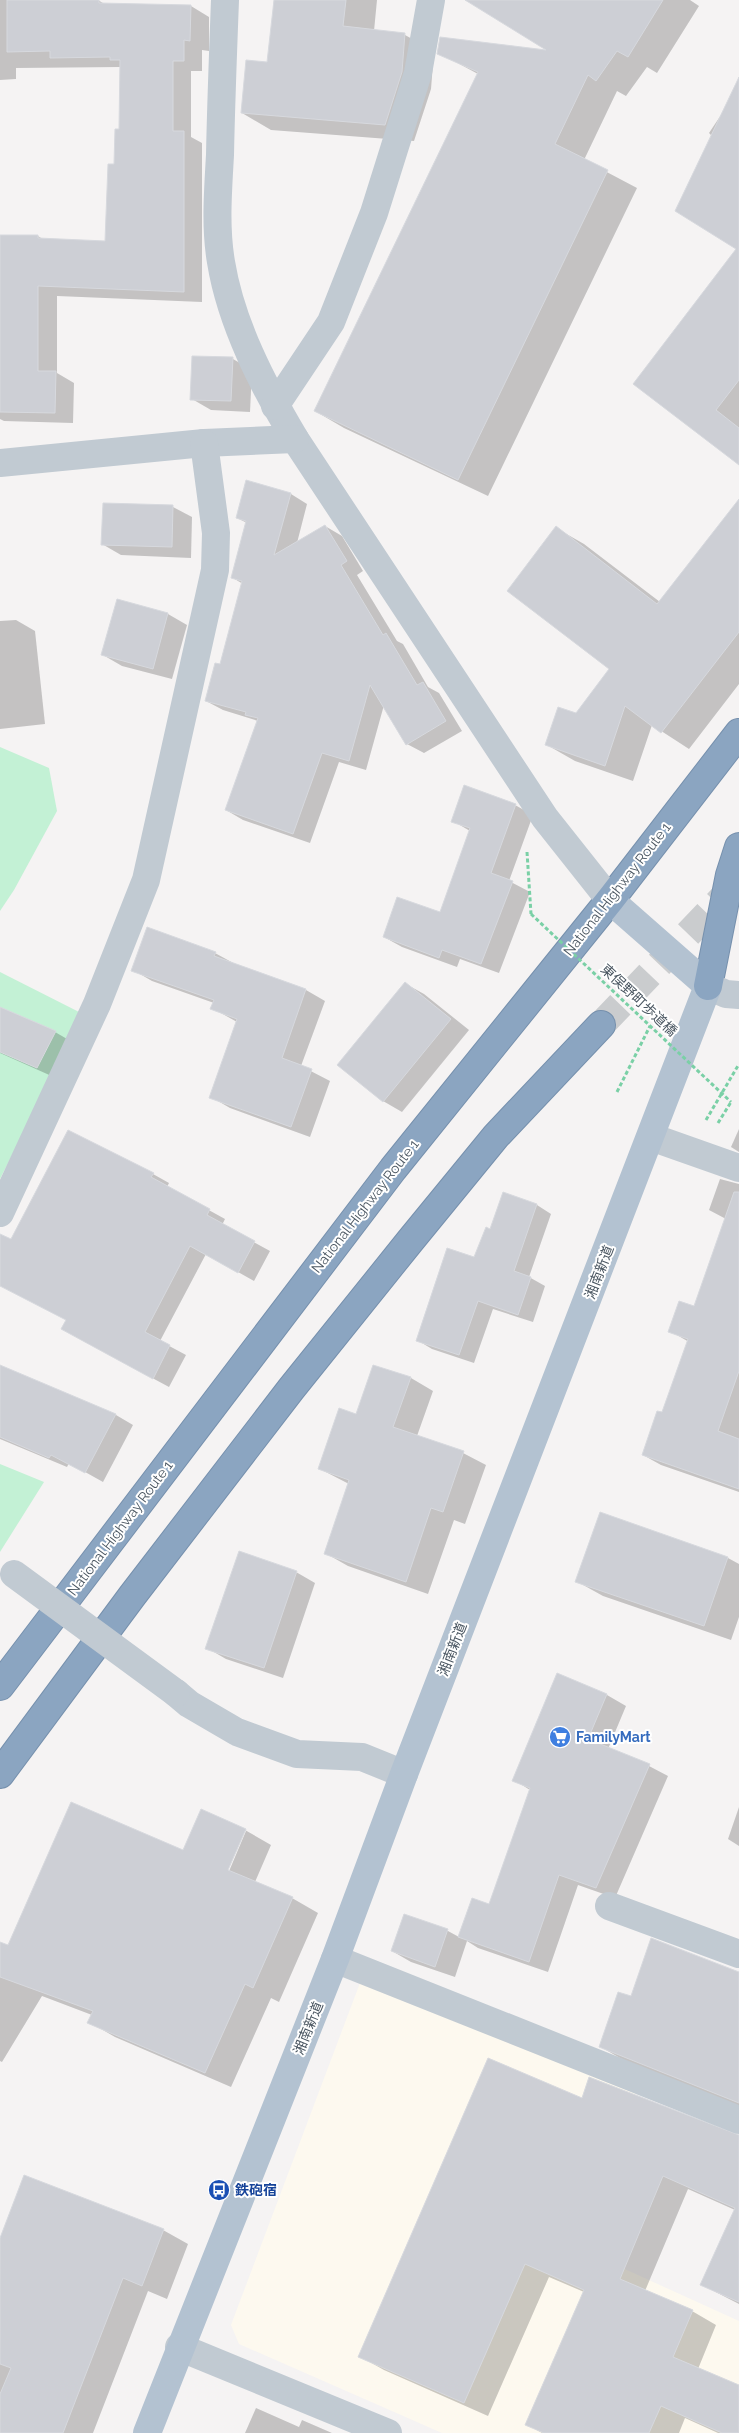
<svg xmlns="http://www.w3.org/2000/svg" width="739" height="2433" font-family="Raleway,'Noto Sans JP',sans-serif">
	<rect width="100%" height="100%" fill="#f5f3f3"/>
	<polygon fill="#fdf9ef" points="363,1975 638,2089 572,2245 739,2321 739,2433 442,2433 239,2344 231,2325"/>
	<g fill="#c3f1d5">
		<polygon points="0,747 49,768 57,811 14,890 0,911"/>
		<polygon points="0,972 83,1014 0,1179"/>
		<polygon points="0,1464 44,1482 0,1552"/>
	</g>
	<g fill="#0003" fill-rule="evenodd">
		<polygon points="0,0 98,0 106,5 191,6 209,17 209,51 202,50 202,71 191,71 191,137 202,143 202,302 57,296 57,373 74,383 73,423 4,421 0,419 0,236 38,236 44,240 106,242 120,131 121,67 16,68 16,79 0,80"/>
		<polygon points="274,0 377,0 374,31 405,35 434,51 431,89 414,141 271,130 242,113 269,63"/>
		<polygon points="467,0 690,0 699,6 657,73 647,67 626,96 617,91 584,160 637,188 488,496 344,428 315,411 478,74 439,53 551,52"/>
		<polygon points="739,88 739,464 634,384 738,249 712,136 709,133"/>
		<polygon points="233,359 252,370 250,412 211,410 192,399"/>
		<polygon points="291,494 307,504 297,543 325,526 342,536 363,571 357,575 397,641 403,644 428,687 439,693 462,731 424,753 407,744 384,705 366,770 339,762 310,843 243,820 226,810 258,721 223,710 206,701 221,666 243,584 233,578 247,523 237,518"/>
		<polygon points="739,501 739,684 689,749 652,725 633,781 575,761 547,745 576,715 611,669 556,528 584,544 660,602"/>
		<polygon points="173,507 192,517 191,558 121,555 102,544"/>
		<polygon points="118,601 168,614 187,625 172,679 122,666 103,655"/>
		<polygon points="16,620 35,631 45,724 0,729 0,621"/>
		<polygon points="515,805 533,815 509,881 530,892 499,973 460,959 457,967 402,947 384,937 441,914 470,831 453,821"/>
		<polygon points="215,953 235,964 306,990 325,1001 301,1066 330,1081 310,1137 230,1108 211,1097 237,1022 212,1008 214,1003 152,981 133,970"/>
		<polygon points="406,984 424,994 469,1030 402,1112 383,1101"/>
		<polygon points="0,1009 55,1032 74,1043 56,1078 0,1053"/>
		<polygon points="739,1129 739,1152 731,1147"/>
		<polygon points="153,1174 169,1183 167,1187 225,1219 222,1225 270,1251 254,1281 206,1254 160,1341 186,1355 169,1387 78,1338 67,1320 0,1285 0,1257"/>
		<polygon points="720,1179 739,1184 739,1492 661,1465 643,1455 662,1414 689,1342 670,1331 695,1308 726,1219 709,1210"/>
		<polygon points="504,1194 537,1205 551,1214 529,1277 545,1286 533,1322 493,1309 474,1363 432,1349 417,1340 475,1259 491,1230"/>
		<polygon points="374,1366 411,1378 433,1391 417,1436 463,1453 486,1465 465,1524 454,1520 428,1594 348,1566 325,1553 349,1484 320,1469 357,1416"/>
		<polygon points="1,1367 116,1415 133,1425 103,1482 69,1463 67,1467 0,1439"/>
		<polygon points="600,1514 728,1558 739,1564 739,1617 731,1640 603,1596 576,1581"/>
		<polygon points="296,1572 315,1583 283,1678 226,1659 207,1648"/>
		<polygon points="558,1675 607,1695 626,1706 608,1749 649,1766 668,1776 615,1898 578,1885 548,1972 478,1948 467,1941 455,1977 411,1962 392,1951 404,1916 448,1931 459,1937 489,1905 530,1790 514,1780"/>
		<polygon points="739,1807 739,1846 728,1839"/>
		<path d="M245 1830 271 1845 255 1882 292 1898 318 1913 279 2002 271 1998 231 2087 115 2037 89 2022 92 2015 42 1996 2 2062 0 2061V1943L9 1947 184 1852ZM244 1831H246L227 1876 224 1875Z"/>
		<polygon points="739,1973 739,2106 625,2061 601,2047 632,1998"/>
		<polygon points="583,2100 739,2136 739,2304 702,2285 735,2210 688,2189 645,2291 692,2311 716,2325 698,2369 739,2386 739,2433 718,2433 685,2418 679,2433 542,2433 526,2424 584,2292 549,2277 488,2416 384,2370 359,2356"/>
		<polygon points="163,2230 188,2244 167,2299 148,2291 93,2433 0,2433 0,2242"/>
		<polygon points="256,2408 299,2427 302,2420 332,2433 245,2433"/>
	</g>
	<g fill="#cdcfd5" stroke="#d7d9de">
		<polygon points="7,0 99,0 99,3 191,5 190,41 184,40 184,61 173,61 173,131 184,131 184,292 38,286 38,371 56,371 55,413 0,412 0,235 38,235 38,238 105,241 108,164 114,164 115,129 119,129 120,60 110,60 110,57 50,58 50,51 7,52"/>
		<polygon points="274,0 346,0 343,26 405,33 402,72 385,125 241,113 246,60 267,62"/>
		<polygon points="465,0 663,0 628,57 617,51 596,81 588,75 555,144 608,170 458,480 314,411 478,72 437,54 440,37 546,50"/>
		<polygon points="739,77 739,380 716,410 739,428 739,465 633,384 736,249 675,211"/>
		<polygon points="192,356 233,357 231,401 190,400"/>
		<polygon points="246,480 291,493 274,555 325,525 347,561 341,565 383,635 386,633 417,685 423,682 446,721 406,745 370,685 349,761 322,753 293,834 225,810 258,718 245,715 246,712 205,701 215,663 220,664 242,581 231,578 246,521 236,518"/>
		<polygon points="739,499 739,632 661,733 625,706 605,766 545,745 558,707 576,713 609,669 507,591 556,526 657,604"/>
		<polygon points="103,503 173,505 172,547 101,545"/>
		<polygon points="117,599 168,613 153,669 101,655"/>
		<polygon points="464,785 516,804 491,873 513,881 481,964 442,950 439,958 383,937 397,897 440,912 470,828 451,822"/>
		<polygon points="147,927 216,952 214,956 306,989 282,1058 312,1069 291,1127 209,1098 237,1019 210,1009 214,1000 131,971"/>
		<polygon points="405,982 451,1019 383,1102 337,1065"/>
		<polygon points="0,1007 56,1031 37,1068 0,1052"/>
		<polygon points="68,1130 154,1173 151,1177 210,1209 207,1215 255,1241 238,1273 190,1246 145,1332 170,1345 153,1379 61,1329 66,1320 0,1286 0,1234 11,1239"/>
		<polygon points="503,1192 537,1204 514,1271 531,1277 518,1315 478,1301 459,1355 416,1341 447,1248 474,1257 486,1227 490,1229"/>
		<polygon points="734,1192 739,1192 739,1371 718,1431 739,1439 739,1489 642,1455 657,1411 662,1412 688,1339 668,1332 679,1301 694,1306"/>
		<polygon points="0,1365 116,1414 85,1473 51,1455 49,1458 0,1437"/>
		<polygon points="373,1365 411,1377 393,1427 464,1451 443,1512 431,1508 406,1582 324,1554 349,1480 318,1469 339,1408 356,1414"/>
		<polygon points="600,1512 728,1557 704,1626 575,1582"/>
		<polygon points="239,1551 297,1571 264,1668 205,1649"/>
		<polygon points="557,1673 607,1694 588,1739 650,1764 596,1888 559,1875 529,1962 458,1937 472,1898 489,1904 530,1788 512,1781"/>
		<polygon points="71,1802 183,1850 201,1809 246,1829 228,1870 293,1897 253,1988 245,1984 205,2073 87,2023 93,2011 0,1977 0,1942 8,1945"/>
		<polygon points="404,1914 448,1929 435,1967 391,1951"/>
		<polygon points="651,1938 739,1972 739,2103 599,2047 618,1992 631,1996"/>
		<polygon points="488,2058 582,2098 589,2077 739,2135 739,2302 700,2285 735,2208 663,2176 620,2279 693,2310 673,2357 739,2385 739,2433 722,2433 661,2406 649,2433 544,2433 525,2425 584,2290 525,2264 464,2403 358,2357"/>
		<polygon points="24,2175 164,2229 142,2286 123,2278 63,2433 0,2433 0,2394 11,2368 0,2364 0,2238"/>
	</g>
	<g fill="none" stroke-linecap="round" stroke-linejoin="round">
		<polyline stroke="#caccce" stroke-width="28" stroke-dasharray="28 14" stroke-linecap="butt" points="601,1025 735,885"/>
		<g stroke="#7690ad" stroke-width="30">
			<g id="highway">
				<polyline points="708,986 730,875 739,847"/>
				<polyline points="0,1686 393,1169 610,900 739,733"/>
				<polyline points="0,1774 132,1596 291,1389 410,1241 496,1136 601,1025"/>
			</g>
		</g>
		<g stroke="#7ad0a6" stroke-width="3" stroke-dasharray="4 2.5" stroke-linecap="butt">
			<polyline points="527,852 531,914"/>
			<polyline points="617,1092 650,1026"/>
			<polyline points="706,1120 739,1064"/>
			<polyline points="718,1123 731,1102"/>
		</g>
		<g stroke="#c1cad2" stroke-width="28">
			<path d="M225 0C223 52 221 104 220 155 218 191 215 227 221 262 231 324 263 385 295 439L545 818 610 900"/>
			<polyline points="275,406 331,322 374,213 418,73 431,0"/>
			<polyline points="0,463 204,443 295,439"/>
			<polyline points="708,986 726,994 739,995"/>
			<polyline points="651,1137 739,1168"/>
			<polyline points="0,1213 97,1004 146,880 215,570 216,533 204,443"/>
			<polyline points="176,1693 189,1704 237,1732 297,1754 362,1757 404,1774"/>
			<polyline points="609,1906 739,1954"/>
			<polyline points="335,1959 739,2120"/>
			<polyline points="179,2347 388,2433"/>
		</g>
		<polyline stroke="#b3c2d1" stroke-width="28" points="147,2433 335,1959 404,1774 708,986 610,900"/>
		<use href="#highway" stroke="#8ba5c1" stroke-width="28"/>
		<polyline stroke="#7ad0a6" stroke-width="3" stroke-dasharray="4 2.5" stroke-linecap="butt" points="531,914 731,1102"/>
		<polyline stroke="#c1cad2" stroke-width="28" points="14,1574 176,1693"/>
	</g>
	<defs>
		<g id="supermarket-disc" transform="scale(1.125)"><circle r="9.5" fill="#3f7fe0" stroke="#fff"/><path d="M-6-5.5h2.5l.6 2H6L4.5 2H-2.5L-4.4-4H-6ZM-1.5 3.2a1.3 1.3 0 1 0 .1 0ZM3 3.2a1.3 1.3 0 1 0 .1 0Z" fill="#fff"/></g>
		<g id="bus-disc" transform="scale(1.125)"><circle r="9.5" fill="#1a4fb4" stroke="#fff"/><path d="M-5-6H5V4H4V6H2V4H-2V6H-4V4H-5ZM-3.5-4V0h7V-4ZM-3.5 1.2v1.5H-2V1.2ZM2 1.2v1.5H3.5V1.2Z" fill="#fff"/></g>
	</defs>
	<g fill-rule="evenodd">
		<use href="#supermarket-disc" x="560" y="1737"/>
		<use href="#bus-disc" x="219" y="2190"/>
	</g>
	<g text-anchor="middle" dominant-baseline="central" stroke-width="4" stroke-linejoin="round" paint-order="stroke">
		<g font-size="14" fill="#4a5661" stroke="#fff">
			<text transform="translate(617 889) rotate(-52)">National Highway Route 1</text>
			<text transform="translate(639 1000) rotate(43)">東俣野町歩道橋</text>
			<text transform="translate(365 1206) rotate(-52)">National Highway Route 1</text>
			<text transform="translate(599 1272) rotate(-69)">湘南新道</text>
			<text transform="translate(120 1528) rotate(-53)">National Highway Route 1</text>
			<text transform="translate(452 1649) rotate(-69)">湘南新道</text>
			<text transform="translate(308 2028) rotate(-68)">湘南新道</text>
		</g>
		<g font-size="14" font-weight="bold" fill="#366cbe" stroke="#fff" text-anchor="start">
			<text x="576" y="1737">FamilyMart</text>
		</g>
		<g font-size="14" font-weight="bold" fill="#164399" stroke="#fff" text-anchor="start">
			<text x="235" y="2190">鉄砲宿</text>
		</g>
	</g>
</svg>
